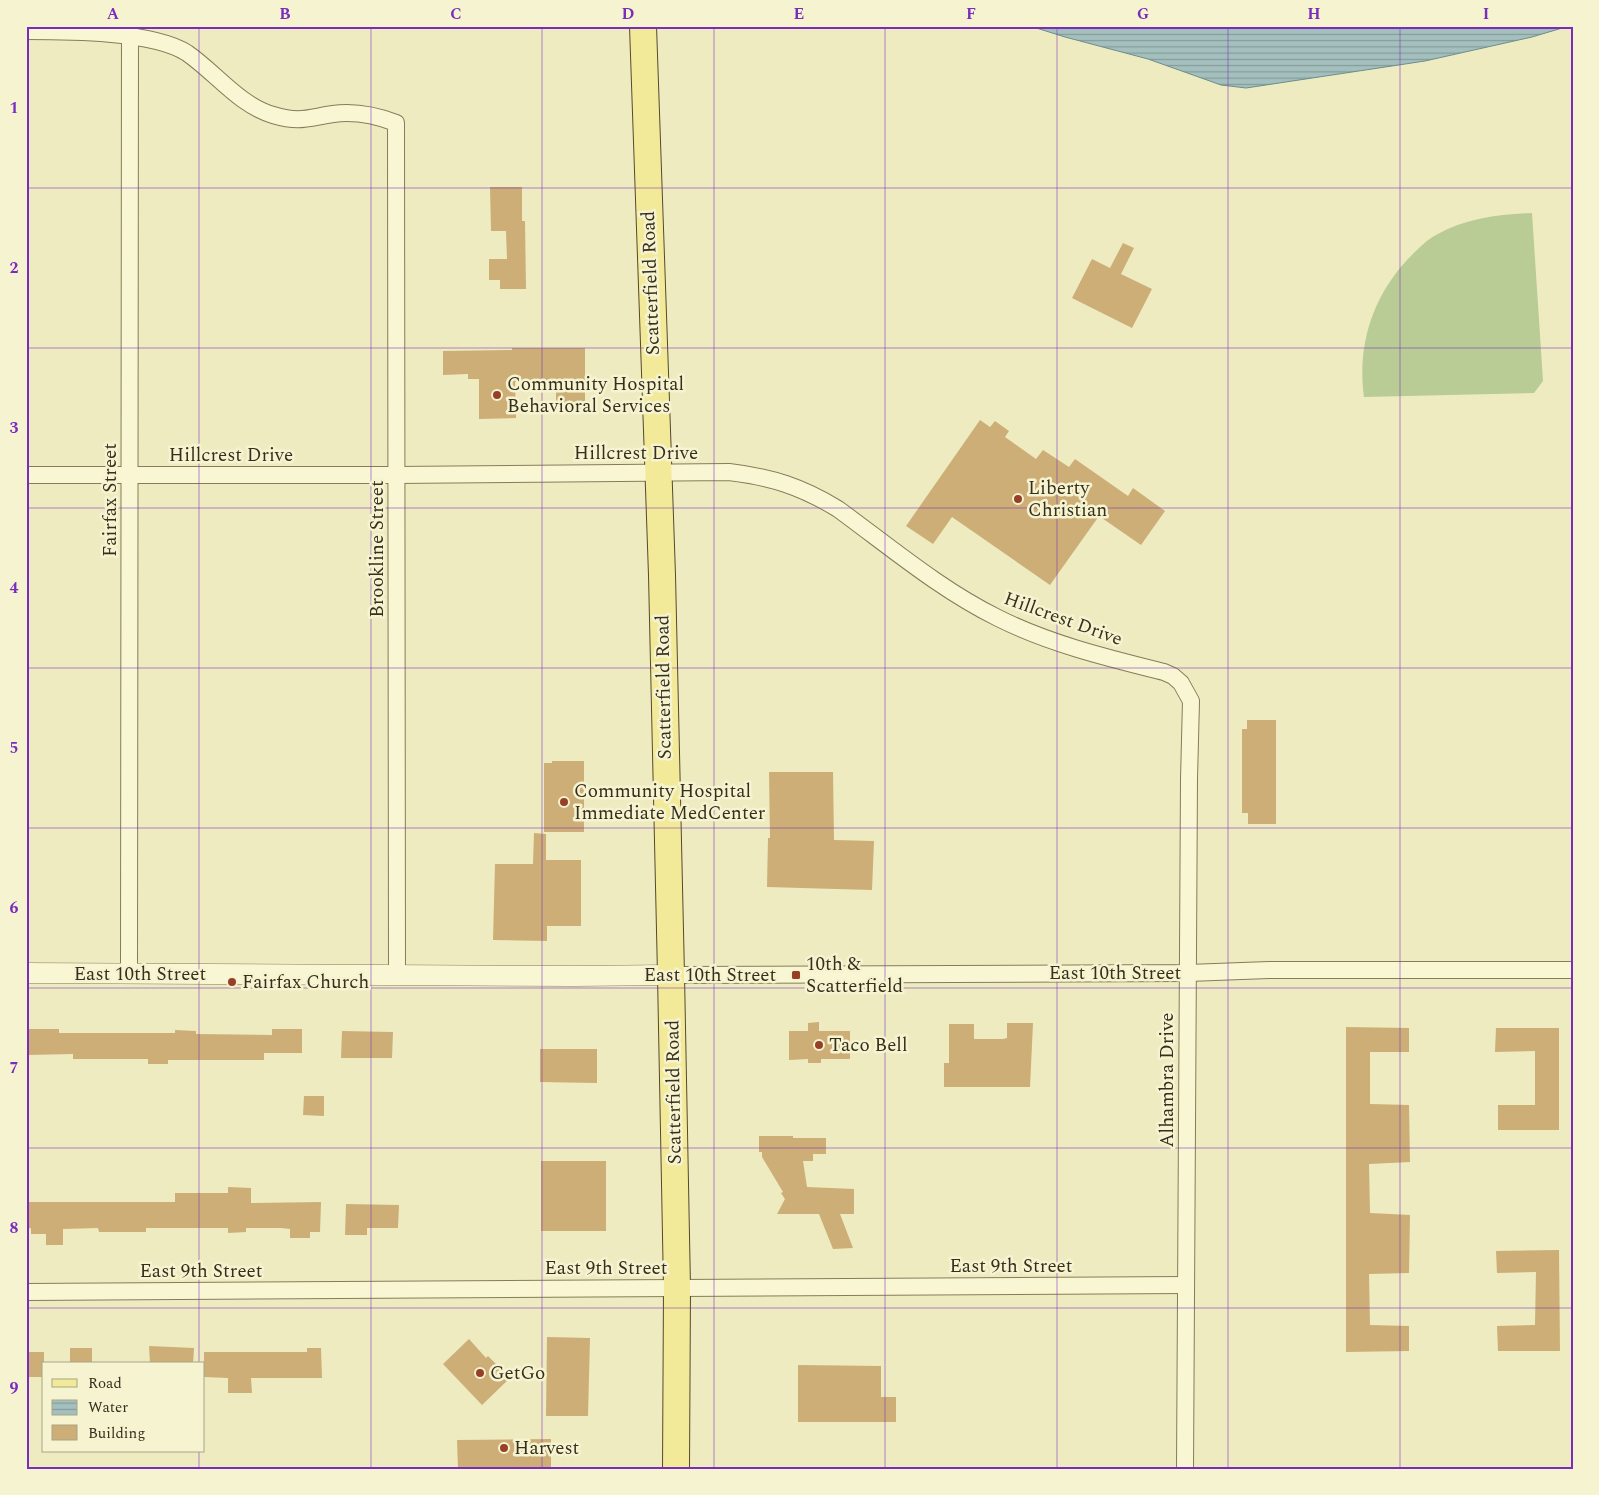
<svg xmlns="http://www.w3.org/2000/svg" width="1599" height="1495" font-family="Spectral,serif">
	<defs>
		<pattern id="water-rules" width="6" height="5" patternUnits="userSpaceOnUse" patternTransform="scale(1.25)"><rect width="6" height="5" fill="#a4c0be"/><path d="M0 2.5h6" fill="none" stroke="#869c9a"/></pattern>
	</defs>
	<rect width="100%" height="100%" fill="#eeebc1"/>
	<path fill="#b9cc95" d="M1532 213 1543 381 1534 393 1364 397C1357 346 1372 298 1407 260 1416 251 1425 241 1436 235 1466 218 1499 214 1532 213Z"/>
	<polygon fill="url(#water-rules)" stroke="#6b8e8d" points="1030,26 1569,26 1532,37 1425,61 1246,88 1221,85 1148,59 1065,37"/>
	<g fill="#ccae76">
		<polygon points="490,187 522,187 522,221 525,221 526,289 500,289 500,280 489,280 489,259 507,259 506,231 491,231"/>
		<polygon points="1123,243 1134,248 1121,274 1152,289 1132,328 1072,298 1092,259 1110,268"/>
		<polygon points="512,348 585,348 585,409 556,409 556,382 515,382 516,418 479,419 479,379 468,379 468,374 443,375 443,351 512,350"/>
		<polygon points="980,420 990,427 995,421 1009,431 1005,437 1036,459 1043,450 1069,467 1075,459 1128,496 1133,488 1165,511 1141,545 1099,516 1050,585 952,517 933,544 906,526"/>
		<polygon points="1247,720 1276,720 1276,824 1248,824 1248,813 1242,813 1242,729 1247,729"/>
		<polygon points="552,761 584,761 584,832 544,832 544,763 552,763"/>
		<polygon points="769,772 833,772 834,840 874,841 872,890 767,887 768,838 770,838"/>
		<polygon points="534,833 546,834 546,860 581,860 581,926 547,926 547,941 493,940 495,864 533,864"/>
		<polygon points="819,1022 819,1031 850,1031 850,1059 821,1059 821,1063 808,1063 808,1059 789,1060 789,1031 808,1031 808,1023"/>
		<polygon points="1007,1023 1033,1023 1030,1087 944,1087 944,1063 949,1063 949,1024 974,1024 974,1039 1003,1039 1007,1038"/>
		<polygon points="1346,1027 1409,1028 1409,1052 1370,1052 1370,1104 1409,1105 1410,1162 1369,1164 1370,1213 1410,1215 1409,1273 1369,1274 1370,1325 1409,1326 1409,1351 1346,1352"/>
		<polygon points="1496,1028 1559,1028 1559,1130 1498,1130 1498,1105 1535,1105 1535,1051 1495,1052"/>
		<polygon points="26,1029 59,1029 59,1033 175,1033 175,1030 196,1031 196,1034 272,1035 272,1029 302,1029 302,1053 264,1053 264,1060 168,1060 168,1064 148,1064 148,1059 73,1059 73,1054 26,1055"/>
		<polygon points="342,1031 393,1032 392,1058 341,1058"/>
		<polygon points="540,1049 597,1049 597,1083 540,1082"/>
		<polygon points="304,1096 324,1096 324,1116 303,1115"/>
		<polygon points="759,1136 793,1136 793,1138 826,1138 826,1154 813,1154 813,1161 803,1161 807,1187 854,1189 854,1214 840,1214 853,1248 833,1249 819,1214 777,1214 785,1199 781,1193 783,1192 762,1157 762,1152 759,1152"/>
		<rect x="541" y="1161" width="65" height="70"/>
		<polygon points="228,1187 251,1188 251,1203 321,1202 320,1232 310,1232 310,1238 290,1238 290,1229 281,1228 246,1228 246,1232 228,1233 228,1228 146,1228 146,1232 99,1232 98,1228 63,1229 63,1245 46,1245 46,1234 31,1234 31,1228 26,1229 26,1202 175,1202 175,1193 228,1193"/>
		<polygon points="346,1204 399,1205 398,1228 367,1228 367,1235 345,1235"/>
		<polygon points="1559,1250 1560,1351 1498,1351 1497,1326 1535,1325 1536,1272 1497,1273 1496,1251"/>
		<polygon points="547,1337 590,1338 588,1416 546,1416"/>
		<polygon points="469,1339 486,1358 488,1356 510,1378 482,1405 443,1364"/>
		<polygon points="149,1346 194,1348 193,1364 150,1364"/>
		<rect x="70" y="1348" width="22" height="16"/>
		<polygon points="307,1348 321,1348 322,1378 251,1378 252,1393 228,1393 228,1378 204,1377 204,1352 307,1352"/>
		<rect x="26" y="1352" width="18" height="25"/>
		<polygon points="798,1365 881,1366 881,1397 896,1397 896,1422 798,1422"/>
		<polygon points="551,1439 551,1469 458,1469 457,1440"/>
	</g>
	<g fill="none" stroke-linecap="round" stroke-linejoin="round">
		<g stroke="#877c58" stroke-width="18">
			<g id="minor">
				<path d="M26 31C67 31 153 31 187 53 216 73 239 105 273 115 300 123 307 118 333 114 355 111 375 115 396 123L397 975"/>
				<path d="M26 475H396L729 472C772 477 802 487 838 509 890 547 941 590 998 618 1050 644 1108 658 1164 672L1173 676 1181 683 1191 701 1189 779 1185 1469"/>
				<polyline points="129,973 130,26"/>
				<polyline points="671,975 1188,973 1269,970 1573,970"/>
				<polyline points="26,1292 1186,1285"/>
			</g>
		</g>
		<g stroke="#877c58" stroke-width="21">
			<polyline id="tertiary" points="26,973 575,976 671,975"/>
		</g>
		<g stroke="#55492d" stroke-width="28">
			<polyline id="primary" points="643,26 662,575 671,975 677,1288 676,1469"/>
		</g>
		<use href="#minor" stroke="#f9f6d4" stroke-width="16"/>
		<use href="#tertiary" stroke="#f9f6d4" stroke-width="20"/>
		<use href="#primary" stroke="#f2ea98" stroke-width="26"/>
	</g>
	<path fill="none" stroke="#7b2cbf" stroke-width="1" stroke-opacity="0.55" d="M199 26V1364M371 26V1469M542 26V1469M714 26V1469M885 26V1469M1057 26V1469M1228 26V1469M1400 26V1469M26 188H1573M26 348H1573M26 508H1573M26 668H1573M26 828H1573M26 988H1573M26 1148H1573M26 1308H1573M199 1451V1469"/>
	<g fill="#974028" stroke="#f5f3d0" stroke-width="2">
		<circle cx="497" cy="395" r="5"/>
		<circle cx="1018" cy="499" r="5"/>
		<circle cx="564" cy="802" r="5"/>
		<rect x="791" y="970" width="10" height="10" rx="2.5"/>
		<circle cx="232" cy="982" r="5"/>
		<circle cx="819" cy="1045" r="5"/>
		<circle cx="480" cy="1373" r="5"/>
		<circle cx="504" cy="1448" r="5"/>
	</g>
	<g text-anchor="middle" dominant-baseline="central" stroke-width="5" stroke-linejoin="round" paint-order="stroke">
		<g font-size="19" fill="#372f1d" stroke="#f5f3d0">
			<text transform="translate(651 283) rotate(-92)">Scatterfield Road</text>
			<text x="636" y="453">Hillcrest Drive</text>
			<text x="231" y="455">Hillcrest Drive</text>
			<text transform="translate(110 500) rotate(-90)">Fairfax Street</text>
			<text transform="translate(377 549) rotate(-90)">Brookline Street</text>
			<text transform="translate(1063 619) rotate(20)">Hillcrest Drive</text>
			<text transform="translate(664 687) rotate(-91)">Scatterfield Road</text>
			<text x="1115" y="973">East 10th Street</text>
			<text x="140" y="974">East 10th Street</text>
			<text x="710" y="975">East 10th Street</text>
			<text transform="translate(1167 1080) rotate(-90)">Alhambra Drive</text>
			<text transform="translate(674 1092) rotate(-91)">Scatterfield Road</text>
			<text x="1011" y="1266">East 9th Street</text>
			<text x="606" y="1268">East 9th Street</text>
			<text x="201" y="1271">East 9th Street</text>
		</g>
		<g font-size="19" fill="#372f1d" stroke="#f5f3d0" text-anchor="start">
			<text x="507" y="384">Community Hospital<tspan x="507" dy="22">Behavioral Services</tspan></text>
			<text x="1028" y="488">Liberty<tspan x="1028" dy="22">Christian</tspan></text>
			<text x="574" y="791">Community Hospital<tspan x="574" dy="22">Immediate MedCenter</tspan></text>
			<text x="806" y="964">10th &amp;<tspan x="806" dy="22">Scatterfield</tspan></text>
			<text x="242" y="982">Fairfax Church</text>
			<text x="829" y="1045">Taco Bell</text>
			<text x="490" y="1373">GetGo</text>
			<text x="514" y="1448">Harvest</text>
		</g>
	</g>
	<rect width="1599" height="1495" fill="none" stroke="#f5f3d0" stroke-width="55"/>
	<rect x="42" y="1362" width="162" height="90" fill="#f5f3d0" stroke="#a9a588"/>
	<rect x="52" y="1379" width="25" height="8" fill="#f2ea98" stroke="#a9a588"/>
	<text x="88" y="1388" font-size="15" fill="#372f1d">Road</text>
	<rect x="52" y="1400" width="25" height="15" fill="url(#water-rules)" stroke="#a9a588"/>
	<text x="88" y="1412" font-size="15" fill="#372f1d">Water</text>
	<rect x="52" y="1425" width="25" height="15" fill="#ccae76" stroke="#a9a588"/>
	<text x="88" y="1438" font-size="15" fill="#372f1d">Building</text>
	<rect x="28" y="28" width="1544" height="1440" fill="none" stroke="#7b2cbf" stroke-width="2"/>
	<g font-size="16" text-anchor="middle" font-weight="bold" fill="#7b2cbf">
		<text x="113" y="19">A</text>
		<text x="285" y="19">B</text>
		<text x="456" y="19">C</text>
		<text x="628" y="19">D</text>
		<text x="799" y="19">E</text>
		<text x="971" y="19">F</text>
		<text x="1143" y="19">G</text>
		<text x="1314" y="19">H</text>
		<text x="1486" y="19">I</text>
		<text x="14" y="113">1</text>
		<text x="14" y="273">2</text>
		<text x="14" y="433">3</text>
		<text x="14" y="593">4</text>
		<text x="14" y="753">5</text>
		<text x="14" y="913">6</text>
		<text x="14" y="1073">7</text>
		<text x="14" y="1233">8</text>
		<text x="14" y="1393">9</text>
	</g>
</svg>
